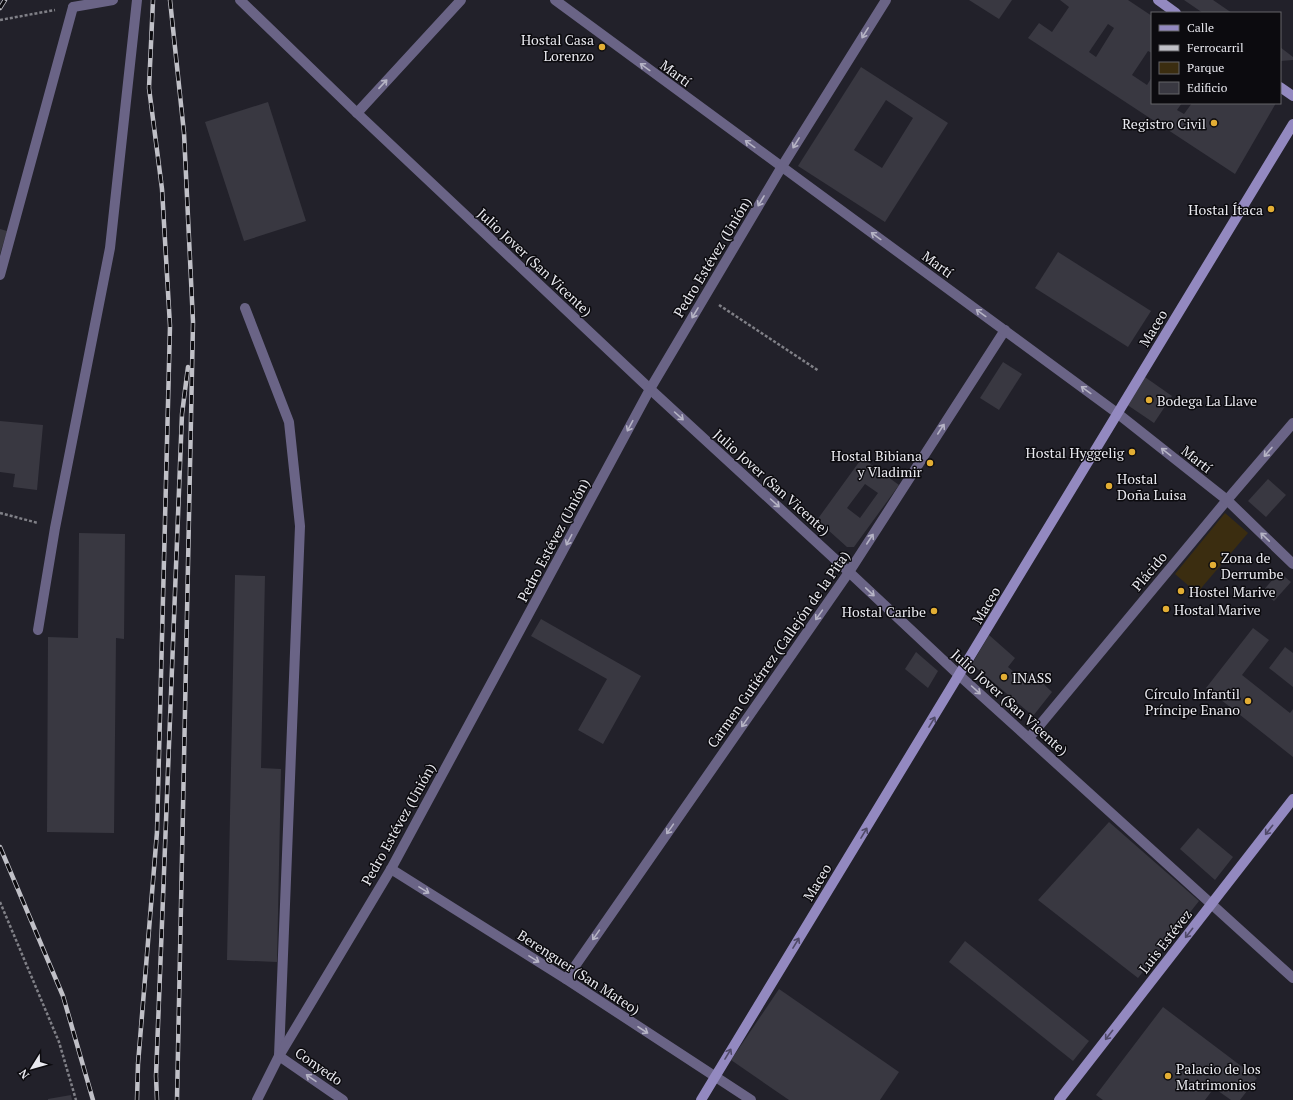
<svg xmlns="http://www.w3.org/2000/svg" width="1293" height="1100" font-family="'PT Serif',serif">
	<rect width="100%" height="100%" fill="#22212a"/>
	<polygon fill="#3b2d10" points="1225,513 1248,533 1197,593 1175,574"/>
	<g fill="#393841" fill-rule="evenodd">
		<polygon points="969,0 1012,0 999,19"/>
		<path d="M1060 0H1128L1152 16V53L1148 51 1132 75 1147 85 1152 77V103H1182L1177 110 1184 114 1192 103H1276L1235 174 1028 38 1039 23 1052 32 1069 7ZM1108 24 1114 28 1096 57 1089 52Z"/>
		<polygon points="1184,0 1213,0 1232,13 1203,13"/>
		<polygon points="1280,47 1293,57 1293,60 1280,61"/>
		<path d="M861 67 948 123 885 222 798 166ZM886 100 913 118 882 168 854 150Z"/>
		<polygon points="268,102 306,221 244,241 205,122"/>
		<polygon points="0,229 7,231 0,254"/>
		<polygon points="1058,252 1151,311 1128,347 1035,288"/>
		<polygon points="1003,362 1022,374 999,410 980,398"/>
		<polygon points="1142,375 1172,396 1154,423 1126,404"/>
		<polygon points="0,421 43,425 37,490 13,487 15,474 0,472"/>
		<path d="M862 458 899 485 854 547H847L817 520ZM865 484 878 493 860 518 847 508Z"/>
		<polygon points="1268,479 1286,495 1266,517 1248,501"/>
		<polygon points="79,533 125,534 124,639 116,638 114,833 47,832 48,637 78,638"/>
		<polygon points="1279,572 1291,582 1274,601 1262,592"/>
		<polygon points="235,575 265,576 261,768 281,769 277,962 227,960"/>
		<polygon points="541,619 641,676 603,744 578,730 607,679 531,636"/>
		<polygon points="1253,628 1269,640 1242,675 1290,713 1293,709 1293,757 1206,688"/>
		<polygon points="989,635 1015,658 1008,667 1025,681 1031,672 1052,692 1033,716 972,664"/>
		<polygon points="1285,647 1293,653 1293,687 1269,668"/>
		<polygon points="916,652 938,671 928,688 905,669"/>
		<polygon points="1109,822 1199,901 1138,978 1038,900"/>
		<polygon points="1198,828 1233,857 1215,880 1180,849"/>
		<polygon points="965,941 1089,1041 1073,1061 949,962"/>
		<polygon points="779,989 899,1072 880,1100 789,1100 731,1060"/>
		<polygon points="1163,1007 1257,1078 1240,1100 1231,1100 1214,1088 1205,1100 1103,1100 1096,1095"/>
		<polygon points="71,1095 72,1100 48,1100 48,1099"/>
	</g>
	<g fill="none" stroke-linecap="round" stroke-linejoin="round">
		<g stroke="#808087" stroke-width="2.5" stroke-dasharray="3 2" stroke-linecap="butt">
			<polyline points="0,20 55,10"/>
			<polyline points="719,305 819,371"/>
			<polyline points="0,513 38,523"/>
			<polyline points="0,902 59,1042 76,1100"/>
		</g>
		<g stroke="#6a6486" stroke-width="10">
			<polyline points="0,275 73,7"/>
			<polyline points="245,308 289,422 300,526 279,1056"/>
			<polyline points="38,630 55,528 110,248 137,0"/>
		</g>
		<g stroke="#6a6486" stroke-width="10">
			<polyline points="240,0 357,113 650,389 849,572 960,676 1293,978"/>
			<polyline points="73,7 113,0"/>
			<polyline points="357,113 461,0"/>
			<polyline points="1029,738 1227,500 1293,423"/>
			<polyline points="391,869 566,979 751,1100"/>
			<polyline points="566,979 849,572 1005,330"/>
			<polyline points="279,1056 343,1100"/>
		</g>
		<g stroke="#6a6486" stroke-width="10">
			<polyline points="555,0 1117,413 1227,500 1293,564"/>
			<polyline points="257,1100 279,1056 391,869 650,389 781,168 886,0"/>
		</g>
		<g stroke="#9389c0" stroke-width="10">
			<polyline points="1158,0 1176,13"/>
			<polyline points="1280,87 1293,96"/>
			<polyline points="701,1100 1293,124"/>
			<polyline points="1059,1100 1293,799"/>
		</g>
		<g stroke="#c0c0c7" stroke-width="4.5">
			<g id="rail">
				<polyline points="170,0 184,133 193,322 177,1100"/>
				<polyline points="0,8 5,0"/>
				<polyline points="0,847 63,996 93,1100"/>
				<polyline points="137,1100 138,1064 157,832 170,326 162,189 149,88 153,0"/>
				<polyline points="157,1100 156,1076 182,414 188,367"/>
			</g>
		</g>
		<use href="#rail" stroke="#0c0b0f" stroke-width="3" stroke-dasharray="9" stroke-linecap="butt"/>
	</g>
	<defs><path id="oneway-shaft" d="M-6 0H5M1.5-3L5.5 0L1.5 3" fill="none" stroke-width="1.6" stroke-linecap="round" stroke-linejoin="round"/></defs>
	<g stroke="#b6b4c5">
		<use href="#oneway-shaft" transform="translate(865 33) rotate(122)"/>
		<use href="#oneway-shaft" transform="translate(645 67) rotate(-144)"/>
		<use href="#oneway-shaft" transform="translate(383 84) rotate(-47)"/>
		<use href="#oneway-shaft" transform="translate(796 143) rotate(122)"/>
		<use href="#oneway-shaft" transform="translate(750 144) rotate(-144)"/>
		<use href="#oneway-shaft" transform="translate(761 201) rotate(121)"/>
		<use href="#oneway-shaft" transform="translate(876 236) rotate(-144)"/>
		<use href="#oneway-shaft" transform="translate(695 313) rotate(121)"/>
		<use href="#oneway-shaft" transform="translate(981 313) rotate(-144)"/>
		<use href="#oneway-shaft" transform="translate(1086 390) rotate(-144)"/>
		<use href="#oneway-shaft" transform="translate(679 416) rotate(42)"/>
		<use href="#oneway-shaft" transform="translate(630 426) rotate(118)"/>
		<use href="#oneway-shaft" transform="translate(941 429) rotate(-57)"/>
		<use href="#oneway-shaft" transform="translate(1166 452) rotate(-142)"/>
		<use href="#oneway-shaft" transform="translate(1268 452) rotate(131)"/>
		<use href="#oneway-shaft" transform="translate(775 503) rotate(42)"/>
		<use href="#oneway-shaft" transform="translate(1265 537) rotate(-136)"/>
		<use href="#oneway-shaft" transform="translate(870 539) rotate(-57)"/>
		<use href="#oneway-shaft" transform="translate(569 540) rotate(118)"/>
		<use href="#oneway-shaft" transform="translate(870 592) rotate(43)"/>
		<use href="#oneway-shaft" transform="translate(819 615) rotate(125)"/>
		<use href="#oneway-shaft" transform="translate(976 690) rotate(42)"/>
		<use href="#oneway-shaft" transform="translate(745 722) rotate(125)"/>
		<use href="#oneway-shaft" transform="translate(670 829) rotate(125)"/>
		<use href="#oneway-shaft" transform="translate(424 890) rotate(32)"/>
		<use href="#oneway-shaft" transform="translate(596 935) rotate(125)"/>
		<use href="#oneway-shaft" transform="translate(534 959) rotate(32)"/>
		<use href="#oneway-shaft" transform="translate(643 1030) rotate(33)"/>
		<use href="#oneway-shaft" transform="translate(311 1078) rotate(-145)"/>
	</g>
	<g stroke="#504a68">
		<use href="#oneway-shaft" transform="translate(932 722) rotate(-59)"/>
		<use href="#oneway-shaft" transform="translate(1269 830) rotate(128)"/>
		<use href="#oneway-shaft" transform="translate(864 833) rotate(-59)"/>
		<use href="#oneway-shaft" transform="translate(1189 933) rotate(128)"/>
		<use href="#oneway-shaft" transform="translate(796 943) rotate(-59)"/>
		<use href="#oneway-shaft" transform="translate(1109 1035) rotate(128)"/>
		<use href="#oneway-shaft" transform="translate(728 1054) rotate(-59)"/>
	</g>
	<g fill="#e3ae34" stroke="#0c0b0f" stroke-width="1.5">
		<circle cx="602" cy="47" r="4"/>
		<circle cx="1214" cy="123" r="4"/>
		<circle cx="1271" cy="209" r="4"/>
		<circle cx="1149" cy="400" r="4"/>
		<circle cx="1132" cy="452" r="4"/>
		<circle cx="930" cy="463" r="4"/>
		<circle cx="1109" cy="486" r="4"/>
		<circle cx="1213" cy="565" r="4"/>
		<circle cx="1181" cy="591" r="4"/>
		<circle cx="1166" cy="609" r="4"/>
		<circle cx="934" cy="611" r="4"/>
		<circle cx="1004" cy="677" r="4"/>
		<circle cx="1248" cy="701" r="4"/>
		<circle cx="1168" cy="1076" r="4"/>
	</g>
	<g text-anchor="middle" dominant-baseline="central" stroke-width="3" stroke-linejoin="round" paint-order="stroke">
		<g font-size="14" fill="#e9e9ef" stroke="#0c0b0f" text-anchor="end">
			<text x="594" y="39">Hostal Casa<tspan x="594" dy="16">Lorenzo</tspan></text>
			<text x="1206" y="123">Registro Civil</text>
			<text x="1263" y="209">Hostal Ítaca</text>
			<text x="1157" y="400" text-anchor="start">Bodega La Llave</text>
			<text x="1124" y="452">Hostal Hyggelig</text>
			<text x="922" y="455">Hostal Bibiana<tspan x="922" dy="16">y Vladimir</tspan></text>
			<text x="1117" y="478" text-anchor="start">Hostal<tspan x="1117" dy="16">Doña Luisa</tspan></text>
			<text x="1221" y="557" text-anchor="start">Zona de<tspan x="1221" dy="16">Derrumbe</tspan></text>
			<text x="1189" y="591" text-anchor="start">Hostel Marive</text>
			<text x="1174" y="609" text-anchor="start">Hostal Marive</text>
			<text x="926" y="611">Hostal Caribe</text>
			<text x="1012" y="677" text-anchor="start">INASS</text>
			<text x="1240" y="693">Círculo Infantil<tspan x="1240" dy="16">Príncipe Enano</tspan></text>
			<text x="1176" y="1068" text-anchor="start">Palacio de los<tspan x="1176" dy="16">Matrimonios</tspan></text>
		</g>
		<g font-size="14" fill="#e9e9ef" stroke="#0c0b0f">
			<text transform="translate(676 73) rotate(36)">Martí</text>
			<text transform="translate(712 257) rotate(-59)">Pedro Estévez (Unión)</text>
			<text transform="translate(535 262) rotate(43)">Julio Jover (San Vicente)</text>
			<text transform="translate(938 264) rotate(36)">Martí</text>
			<text transform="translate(1153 328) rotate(-59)">Maceo</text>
			<text transform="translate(1197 459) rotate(38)">Martí</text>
			<text transform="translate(772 482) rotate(42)">Julio Jover (San Vicente)</text>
			<text transform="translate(553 540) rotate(-62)">Pedro Estévez (Unión)</text>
			<text transform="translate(1149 571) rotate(-50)">Plácido</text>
			<text transform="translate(986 605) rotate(-59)">Maceo</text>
			<text transform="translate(778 649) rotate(-55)">Carmen Gutiérrez (Callejón de la Pita)</text>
			<text transform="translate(1010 702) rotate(42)">Julio Jover (San Vicente)</text>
			<text transform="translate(398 824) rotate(-61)">Pedro Estévez (Unión)</text>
			<text transform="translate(817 882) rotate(-59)">Maceo</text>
			<text transform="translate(1165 941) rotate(-52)">Luis Estévez</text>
			<text transform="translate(579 972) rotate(33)">Berenguer (San Mateo)</text>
			<text transform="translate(319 1066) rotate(35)">Conyedo</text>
		</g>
	</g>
	<rect x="1151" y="12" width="130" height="92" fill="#0c0b0f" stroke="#646469"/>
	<rect x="1159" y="25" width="20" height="6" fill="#9389c0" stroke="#646469"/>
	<text x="1187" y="32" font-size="12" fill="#e9e9ef">Calle</text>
	<rect x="1159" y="45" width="20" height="6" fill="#c0c0c7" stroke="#646469"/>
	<text x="1187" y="52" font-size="12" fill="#e9e9ef">Ferrocarril</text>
	<rect x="1159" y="62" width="20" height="12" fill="#3b2d10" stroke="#646469"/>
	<text x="1187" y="72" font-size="12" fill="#e9e9ef">Parque</text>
	<rect x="1159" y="82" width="20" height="12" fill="#393841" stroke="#646469"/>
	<text x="1187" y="92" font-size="12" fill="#e9e9ef">Edificio</text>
	<g transform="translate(32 1068) rotate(233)" stroke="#0c0b0f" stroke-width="3" paint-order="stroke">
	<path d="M0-3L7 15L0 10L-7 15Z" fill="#e9e9ef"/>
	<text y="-6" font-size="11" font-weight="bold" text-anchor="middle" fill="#e9e9ef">N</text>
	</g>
</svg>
